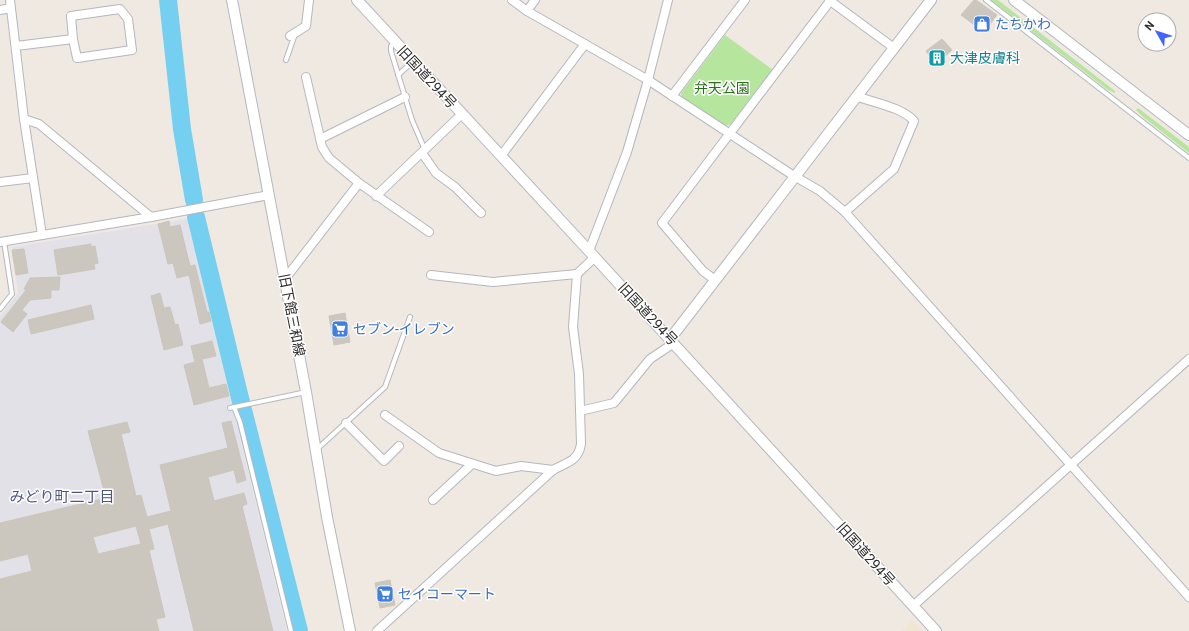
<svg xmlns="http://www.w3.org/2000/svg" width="1189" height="631" font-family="Roboto,'Noto Sans JP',sans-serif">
	<rect width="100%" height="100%" fill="#efe9e1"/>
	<polygon fill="#e3e1e8" points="187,219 287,631 0,631 0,316 18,293 12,247"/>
	<polygon fill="#f0e6d1" points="913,620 923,631 902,631"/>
	<g fill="#b6e59e">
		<polygon points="991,0 998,0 1115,91 1115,93 1108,90"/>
		<polygon points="725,35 773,70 732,124 724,126 683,102 681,93"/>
		<polygon points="1138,108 1189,147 1189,153 1142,116 1136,110"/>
	</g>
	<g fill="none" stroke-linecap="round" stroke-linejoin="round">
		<g stroke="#75cff0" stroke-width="18">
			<polyline points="168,0 182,129 194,200"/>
			<polyline points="196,217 239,394 299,631"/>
		</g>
	</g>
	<g fill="#cbc7bf" stroke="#cbc5ba" fill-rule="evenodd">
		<polygon points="974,0 976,0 997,15 984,32 961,15"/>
		<polygon points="942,39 952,50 936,64 926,51"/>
		<polygon points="169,221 170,227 180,225 190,266 195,265 207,312 209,312 211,321 200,324 189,275 177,278 173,263 168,264 158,224"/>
		<polygon points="91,244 91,247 95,246 98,263 94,264 95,269 58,275 54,250"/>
		<polygon points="24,249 28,273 16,275 12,250"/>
		<polygon points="60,277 59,290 51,290 51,298 30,300 22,310 27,314 13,332 1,322 26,290 24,289 30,278"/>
		<polygon points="160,293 164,308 170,307 175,325 178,324 183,345 164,350 151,296"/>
		<polygon points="91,305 94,319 31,334 28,320"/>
		<polygon points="345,313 350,342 334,345 329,316"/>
		<polygon points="212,341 216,356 202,359 209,388 226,384 229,396 194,405 184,365 195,362 191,346"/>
		<path d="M231 421 246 480 237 483 234 470 208 477 214 501 244 493 247 504 242 506 273 631H194L168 524 149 529 154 549 149 550 165 617 156 619 159 631H0V579L32 571 28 554 0 561V523L106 498 88 431 127 422 130 432 121 434 136 496 141 495 147 517 171 511 160 465 228 448 222 423ZM136 526 141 544 98 554 93 537Z"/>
		<polygon points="390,580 395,605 380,608 375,583"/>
	</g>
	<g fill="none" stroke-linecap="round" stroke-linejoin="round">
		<g stroke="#b4b7c1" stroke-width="6">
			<g id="service">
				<polyline points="986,0 1189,158"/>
				<polyline points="391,46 391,51 412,120 425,150"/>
				<polyline points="286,60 295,34"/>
				<polyline points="398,75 409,65"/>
				<polyline points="0,309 12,294 4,241"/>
				<polyline points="234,407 240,422 291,631"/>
				<polyline points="230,408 306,392"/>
				<polyline points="316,450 385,387 410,317"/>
			</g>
		</g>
		<g stroke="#b4b7c1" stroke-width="10">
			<g id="minor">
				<polyline points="10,0 24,119 42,235"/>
				<polyline points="512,0 527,11 648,80 794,176 820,191 845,212 1189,597"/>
				<polyline points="829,0 894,48"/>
				<polyline points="0,10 11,8"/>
				<polyline points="527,11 535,0"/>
				<polyline points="290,36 306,26 309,0"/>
				<polyline points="16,46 73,39 71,16 120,9 128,19 132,50 77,58 73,39"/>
				<polyline points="306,77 322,147 329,158 359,183"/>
				<polyline points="672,96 745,0"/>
				<polyline points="24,119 39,124 151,217"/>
				<polyline points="320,139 405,97"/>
				<polyline points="422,153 436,173 455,187 481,213"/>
				<polyline points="501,156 585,44"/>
				<polyline points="0,182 33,178"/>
				<polyline points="376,196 462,114"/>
				<path d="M845 212 894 169 914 121C902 107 874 103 856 96"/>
				<polyline points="0,242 151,217 269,195"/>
				<polyline points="589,251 627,152 648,80 668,0"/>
				<polyline points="431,275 493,282 577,274"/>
				<polyline points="285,279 359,183 429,232"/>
				<polyline points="715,280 703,271 662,223 830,1"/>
				<polyline points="580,411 614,403 650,359 674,343"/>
				<polyline points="385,415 439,453 496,471 521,466 553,470"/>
				<polyline points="346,423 384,461 399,446"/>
				<polyline points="433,500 472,464"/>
				<polyline points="913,606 1189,359"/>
				<path d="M377 631 553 470C567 462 578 462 581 444L579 374 573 327 577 274 595 257"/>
			</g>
		</g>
		<g stroke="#b4b7c1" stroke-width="12">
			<g id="tertiary">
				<polyline points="232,0 306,392 327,517 350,631"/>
				<polyline points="357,0 589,251 936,631"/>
				<polyline points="1014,0 1189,135"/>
				<polyline points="670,339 931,0"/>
			</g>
		</g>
		<use href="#service" stroke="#fff" stroke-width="4"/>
		<use href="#minor" stroke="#fff" stroke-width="8"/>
		<use href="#tertiary" stroke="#fff" stroke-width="10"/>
	</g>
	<defs>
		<g id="shop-square" transform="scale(0.9)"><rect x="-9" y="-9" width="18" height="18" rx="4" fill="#3f7fe0" stroke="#fff"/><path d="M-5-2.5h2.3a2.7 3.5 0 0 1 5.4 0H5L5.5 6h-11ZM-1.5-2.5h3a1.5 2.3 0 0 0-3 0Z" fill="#fff"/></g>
		<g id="building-square" transform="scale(0.9)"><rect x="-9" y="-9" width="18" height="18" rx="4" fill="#0f9aa8" stroke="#fff"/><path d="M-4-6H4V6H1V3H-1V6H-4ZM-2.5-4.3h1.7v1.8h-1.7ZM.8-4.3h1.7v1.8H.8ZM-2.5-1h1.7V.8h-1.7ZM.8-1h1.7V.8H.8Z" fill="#fff"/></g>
		<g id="supermarket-square" transform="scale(0.9)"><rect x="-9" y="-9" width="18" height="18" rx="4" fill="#3f7fe0" stroke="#fff"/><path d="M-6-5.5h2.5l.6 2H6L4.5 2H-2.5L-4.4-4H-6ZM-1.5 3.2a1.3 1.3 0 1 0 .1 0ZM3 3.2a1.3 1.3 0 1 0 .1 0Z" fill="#fff"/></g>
	</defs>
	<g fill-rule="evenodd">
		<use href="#shop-square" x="982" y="24"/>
		<use href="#building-square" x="937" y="58"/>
		<use href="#supermarket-square" x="340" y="329"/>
		<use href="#supermarket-square" x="385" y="594"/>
	</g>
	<g text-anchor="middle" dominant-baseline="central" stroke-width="3" stroke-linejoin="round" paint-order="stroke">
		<g font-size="14" fill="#366cbe" stroke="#fff" text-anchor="start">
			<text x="995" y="24">たちかわ</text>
			<text x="353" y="329">セブン-イレブン</text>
			<text x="398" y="594">セイコーマート</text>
		</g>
		<g font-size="14" fill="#0d838f" stroke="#fff" text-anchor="start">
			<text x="950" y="58">大津皮膚科</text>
		</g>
		<g font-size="14" fill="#2e2e2e" stroke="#fff">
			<text transform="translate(427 77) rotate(47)">旧国道294号</text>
			<text transform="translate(648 314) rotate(47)">旧国道294号</text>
			<text transform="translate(292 315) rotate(79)">旧下館三和線</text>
			<text transform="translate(866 554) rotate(48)">旧国道294号</text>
		</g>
		<g font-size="14" fill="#2c6e1b" stroke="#fff">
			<text x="722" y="88">弁天公園</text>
		</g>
		<g font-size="15" fill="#4d5680" stroke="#fff">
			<text x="62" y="497">みどり町二丁目</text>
		</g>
	</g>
	<g transform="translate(1157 32) rotate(309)"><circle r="19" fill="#ffffff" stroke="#ababab"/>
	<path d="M0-3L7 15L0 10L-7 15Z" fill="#4264fb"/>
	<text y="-6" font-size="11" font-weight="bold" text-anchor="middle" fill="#2e2e2e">N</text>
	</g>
</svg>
